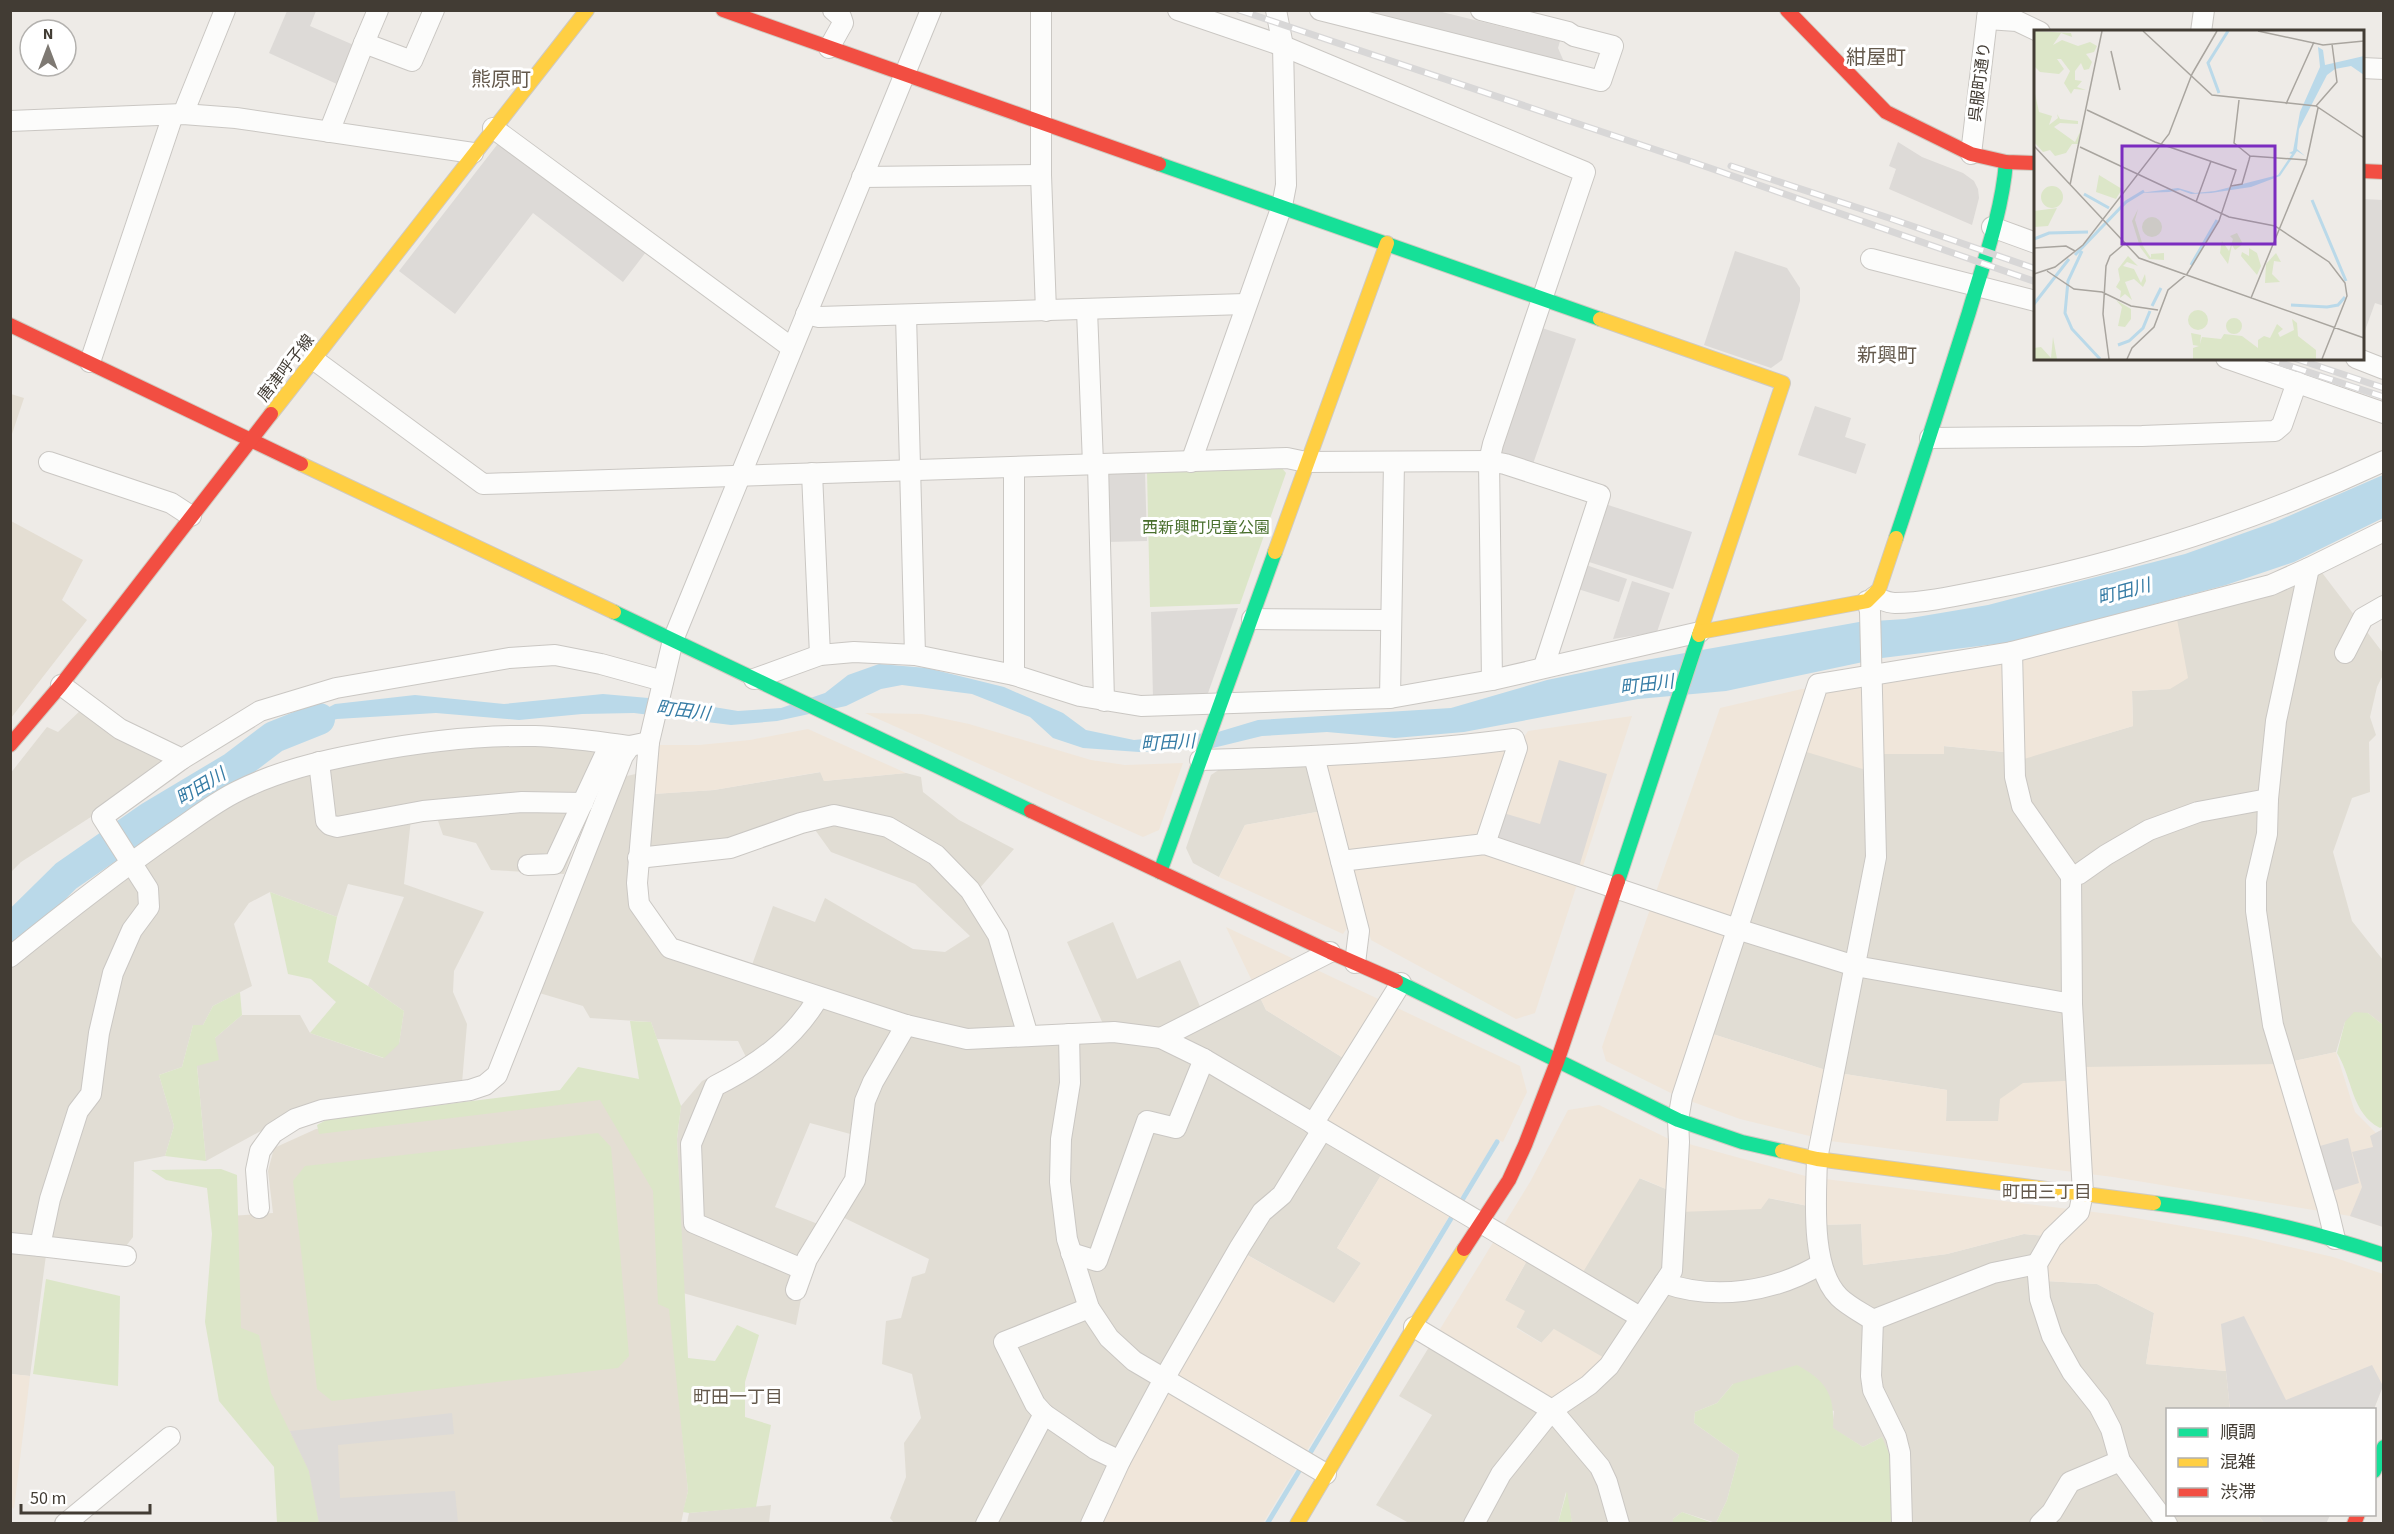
<svg xmlns="http://www.w3.org/2000/svg" width="2394" height="1534" font-family="'Source Sans 3','Noto Sans JP',sans-serif">
	<rect width="100%" height="100%" fill="#eeebe7"/>
	<g fill="#e1ddd4" fill-rule="evenodd">
		<polygon points="2320,570 2383,653 2383,675 2377,687 2370,717 2376,735 2369,742 2370,792 2352,798 2333,852 2352,921 2383,960 2383,1025 2368,1013 2345,1022 2336,1052 2280,1064 2084,1080 1998,1121 1946,1121 1947,1090 1832,1072 1697,1029 1790,747 1869,754 1943,754 1943,746 2004,752 2004,764 2133,726 2132,691 2170,689 2176,614"/>
		<polygon points="84,707 168,757 170,766 21,862 11,872 10,774 47,727 58,732"/>
		<polygon points="614,736 564,874 491,870 476,843 443,835 437,818 411,819 404,884 484,912 454,971 453,992 467,1024 462,1083 299,1110 206,1161 197,1066 215,1038 242,1015 300,1015 310,1033 383,1058 399,1043 404,1011 368,986 404,897 348,884 337,917 270,892 249,903 234,924 252,986 213,1006 203,1025 193,1025 182,1067 159,1075 174,1126 165,1156 134,1162 133,1237 123,1250 48,1240 30,1376 11,1374 11,953 195,814 342,752"/>
		<polygon points="1301,761 1311,767 1322,811 1245,825 1219,877 1193,863 1186,848 1211,775 1223,767"/>
		<path d="M654 770 653 794 714 790 821 772 824 781 906 773 921 777 923 792 959 820 1014 849 978 890 1029 1029 1103 1024 1067 942 1113 922 1137 979 1180 960 1202 1011 1253 983 1266 1010 1356 1066 1389 1162 1337 1248 1361 1263 1334 1304 1244 1253 1100 1523H894L890 1518 906 1477 904 1443 921 1418 912 1374 882 1364 886 1321 901 1318 912 1277 925 1273 929 1259 830 1211 850 1182 854 1135 810 1123 775 1207 828 1228 806 1273 796 1325 683 1293 677 1139 681 1106 702 1081 747 1059 738 1041 657 1039 651 1022 590 1018 583 1006 536 992 622 777ZM813 827 831 852 915 884 970 936 945 952 913 949 825 898 815 922 773 906 752 965 681 943 645 906 642 863Z"/>
		<polygon points="1639,1178 1678,1194 1768,1198 1813,1207 1814,1225 1861,1224 1863,1265 1947,1254 2024,1234 2058,1237 2046,1281 2097,1284 2154,1313 2146,1364 2226,1371 2230,1409 2168,1410 2168,1514 2258,1515 2264,1523 1895,1523 1882,1437 1863,1447 1832,1428 1834,1411 1733,1384 1717,1403 1695,1412 1694,1423 1739,1455 1727,1500 1716,1523 1682,1512 1673,1519 1673,1523 1572,1523 1566,1492 1558,1523 1409,1523 1376,1505 1432,1415 1399,1396 1437,1334 1552,1400 1554,1329 1542,1343 1516,1327 1505,1300 1534,1248 1580,1276"/>
		<polygon points="771,1505 769,1523 687,1523 689,1513"/>
	</g>
	<g fill="#f0e6da">
		<polygon points="2176,614 2188,678 2170,689 2132,691 2133,726 2004,765 2004,752 1944,746 1944,754 1869,754 1866,770 1790,747 1697,1029 1832,1072 1947,1090 1946,1121 1998,1121 2000,1099 2023,1083 2084,1080 2083,1067 2280,1064 2336,1052 2355,1112 2376,1133 2383,1129 2383,1227 2350,1216 2113,1177 1830,1141 1740,1119 1679,1097 1606,1061 1602,1047 1720,708 1802,689 1862,680"/>
		<polygon points="865,713 922,714 969,724 1091,760 1125,765 1183,763 1159,830 1143,837"/>
		<polygon points="1632,716 1535,1013 1516,1019 1371,940 1322,770 1327,763 1522,740 1528,731"/>
		<polygon points="808,729 906,773 824,781 820,772 714,790 653,794 656,745 699,745 750,740"/>
		<polygon points="1322,811 1350,924 1343,934 1219,877 1245,825"/>
		<polygon points="1226,927 1520,1066 1527,1092 1503,1142 1496,1139 1263,1523 1100,1524 1162,1391 1243,1253 1334,1303 1361,1263 1337,1248 1389,1162 1325,1120 1356,1066 1266,1010"/>
		<polygon points="1599,1105 1667,1138 1809,1177 2118,1215 2247,1237 2333,1257 2383,1274 2383,1386 2374,1409 2230,1409 2226,1371 2146,1364 2154,1313 2097,1284 2046,1281 2044,1267 2057,1237 2024,1234 1947,1254 1863,1265 1861,1224 1814,1225 1813,1207 1769,1198 1761,1209 1679,1212 1678,1194 1640,1178 1580,1277 1534,1248 1505,1300 1525,1311 1516,1328 1541,1343 1554,1329 1608,1360 1552,1400 1437,1334 1530,1182 1568,1110"/>
		<polygon points="10,1374 30,1376 14,1509 10,1505"/>
	</g>
	<g fill="#e4ded3">
		<polygon points="11,394 24,398 11,437 10,394"/>
		<polygon points="11,521 83,560 62,600 87,620 11,718"/>
		<polygon points="601,1091 659,1187 688,1491 681,1523 302,1523 237,1341 230,1216 273,1213 268,1171 274,1148 316,1129"/>
	</g>
	<g fill="#dce6c8">
		<polygon points="1281,467 1286,473 1240,604 1150,607 1147,471"/>
		<polygon points="270,892 337,917 328,962 368,986 404,1011 399,1044 384,1058 310,1033 336,1002 311,979 288,974"/>
		<polygon points="240,992 242,1015 215,1038 219,1060 197,1066 206,1161 165,1156 174,1126 159,1075 182,1067 193,1025 203,1025 213,1006"/>
		<path d="M2354 1012 2368 1013 2383 1025 2384 1126 2380 1128C2351 1113 2353 1079 2337 1053L2345 1022Z"/>
		<polygon points="630,1021 651,1022 681,1106 677,1139 688,1358 715,1361 737,1325 759,1335 745,1382 745,1417 771,1425 756,1507 689,1513 683,1512 688,1491 669,1309 658,1304 653,1191 600,1100 319,1134 317,1125 328,1119 560,1090 578,1067 639,1079"/>
		<polygon points="598,1133 611,1147 629,1356 618,1368 332,1401 317,1389 293,1181 305,1166"/>
		<polygon points="221,1169 237,1175 241,1328 259,1335 271,1393 309,1471 319,1523 277,1523 274,1467 219,1401 205,1322 212,1234 207,1188 166,1180 151,1170"/>
		<polygon points="46,1279 120,1296 118,1386 33,1374"/>
		<path d="M1797 1365C1826 1381 1835 1394 1833 1428L1863 1447 1882 1437 1894 1465 1895 1523H1716L1727 1500 1739 1455 1694 1423 1695 1412 1717 1403 1733 1384Z"/>
		<polygon points="1567,1491 1572,1523 1558,1523"/>
		<polygon points="1682,1512 1713,1523 1673,1523 1673,1519"/>
	</g>
	<g fill="#dddad7">
		<polygon points="287,11 316,11 310,26 356,46 339,85 269,53"/>
		<polygon points="1346,11 1438,11 1560,41 1558,48 1565,64"/>
		<polygon points="500,141 646,252 623,282 533,213 455,314 399,271"/>
		<polygon points="1898,142 1922,157 1963,173 1974,181 1978,189 1979,198 1972,225 1889,189 1896,169 1889,166"/>
		<polygon points="2363,199 2383,200 2384,306 2375,303 2363,336"/>
		<polygon points="1735,251 1787,268 1800,288 1800,301 1782,360 1771,368 1704,345"/>
		<polygon points="1542,328 1576,339 1533,464 1502,453 1500,449"/>
		<polygon points="1815,406 1851,418 1845,437 1866,444 1856,474 1798,455"/>
		<polygon points="1145,472 1147,541 1107,542 1106,473"/>
		<polygon points="1605,504 1692,532 1673,589 1586,561"/>
		<polygon points="1586,565 1627,579 1619,602 1578,589"/>
		<polygon points="1632,581 1670,593 1657,632 1613,639"/>
		<polygon points="1238,608 1207,696 1153,698 1151,612"/>
		<polygon points="1559,760 1607,774 1579,867 1491,840 1500,812 1540,824"/>
		<polygon points="2383,1129 2383,1227 2350,1216 2362,1187 2352,1152 2373,1147 2370,1136"/>
		<polygon points="2348,1138 2359,1183 2333,1191 2320,1146"/>
		<polygon points="2244,1316 2286,1400 2372,1365 2383,1386 2374,1409 2230,1409 2221,1324"/>
		<polygon points="452,1413 454,1434 338,1445 340,1498 455,1491 458,1523 319,1523 309,1471 290,1431"/>
		<polygon points="2258,1515 2330,1515 2326,1524 2264,1523"/>
	</g>
	<polygon fill="#bad9e9" points="2383,475 2383,518 2294,562 2226,585 2012,642 1882,658 1726,691 1638,699 1464,732 1395,738 1327,732 1262,736 1213,748 1139,752 1083,748 1053,738 1030,717 972,694 902,685 881,689 846,706 777,721 731,725 634,713 582,714 519,720 436,713 337,719 273,736 335,704 415,695 504,704 603,694 671,700 738,711 781,708 825,693 848,675 879,664 927,668 1004,687 1063,713 1086,730 1134,740 1218,732 1258,720 1451,708 1547,680 1629,663 1859,622 1905,619 1988,605 2185,554 2275,522"/>
	<g fill="none" stroke-linecap="round" stroke-linejoin="round">
		<g stroke="#bad9e9" stroke-width="5">
			<polyline points="1307,1458 1497,1142"/>
			<polyline points="1267,1524 1302,1466"/>
		</g>
		<polyline stroke="#bad9e9" stroke-width="32" points="10,931 66,876 151,817 233,768 274,737 319,719"/>
		<g stroke="#cac7c3" stroke-width="22">
			<g id="street">
				<polyline points="931,10 673,640 649,742 637,883 639,904 670,948 906,1025 967,1039 1114,1032 1161,1038 1204,1059 1640,1317"/>
				<polyline points="1041,10 1041,175 1046,311"/>
				<polyline points="1178,10 1283,46 1585,172 1493,444 1489,461 1492,680"/>
				<polyline points="1320,10 1601,81 1613,46 1574,36 1568,32 1481,10"/>
				<polyline points="1987,19 2017,21 2040,32"/>
				<polyline points="2201,32 2204,10"/>
				<polyline points="364,43 378,10"/>
				<polyline points="829,48 843,23 841,17 833,10"/>
				<polyline points="2362,68 2384,69"/>
				<polyline points="183,114 225,10"/>
				<polyline points="10,121 183,114 236,118 473,153"/>
				<polyline points="493,128 792,348"/>
				<polyline points="329,132 364,43 412,61 434,10"/>
				<polyline points="1971,154 1988,10"/>
				<polyline points="862,177 1041,175"/>
				<polyline points="1992,227 2036,243"/>
				<polyline points="1871,259 2036,301"/>
				<polyline points="1087,310 1093,464"/>
				<polyline points="806,314 819,317 1245,304"/>
				<polyline points="906,315 915,655"/>
				<polyline points="2226,358 2384,413"/>
				<polyline points="2356,358 2384,369"/>
				<polyline points="313,359 483,484 1287,458 1306,462 1489,461 1505,464 1600,495 1544,666"/>
				<polyline points="90,362 173,115"/>
				<polyline points="1930,438 2142,436 2275,431 2282,425 2297,382"/>
				<polyline points="49,462 171,503 191,516"/>
				<polyline points="1191,462 1282,206 1286,185 1283,46 1276,10"/>
				<polyline points="1098,464 1104,701"/>
				<polyline points="812,473 820,655"/>
				<polyline points="2309,568 2276,721 2268,799 2267,834 2256,881 2256,911 2273,1025 2327,1206 2335,1239"/>
				<path d="M1874 597C1880 599 1888 603 1895 603 1927 603 1964 594 1995 588 2130 561 2258 520 2384 461"/>
				<path d="M1867 601 1870 611 1876 857 1817 1159C1816 1198 1810 1268 1839 1297 1848 1306 1862 1313 1873 1320"/>
				<polyline points="1252,619 1391,620"/>
				<polyline points="2012,652 2015,777 2022,806 2071,876 2072,1004 2083,1193 2079,1212 2052,1238 2037,1264 2040,1299 2052,1336 2072,1372 2099,1406 2111,1429 2120,1461 2167,1524"/>
				<polyline points="2345,653 2363,618 2384,606"/>
				<polyline points="1014,675 1014,467"/>
				<polyline points="754,679 820,655 854,652 915,655 1014,675 1080,696 1141,706 1390,698 1492,680 1700,632"/>
				<polyline points="61,685 120,729 182,759 260,711 336,688 509,658 555,655 601,664 663,681"/>
				<polyline points="1390,698 1394,462"/>
				<polyline points="1314,756 1359,931 1355,963"/>
				<path d="M1200 760C1305 757 1409 753 1514 739L1517 748 1485 844"/>
				<polyline points="319,762 326,821 330,825 337,827 423,811 522,802 583,803"/>
				<polyline points="638,858 730,848 801,823 834,815 888,827 936,855 970,890 998,935 1028,1036"/>
				<polyline points="1341,861 1485,844 1737,929 1855,966 2072,1004"/>
				<polyline points="528,865 554,864 610,744"/>
				<polyline points="2071,876 2079,874 2106,855 2149,830 2198,812 2268,799"/>
				<path d="M10 957C63 914 117 872 173 833 194 819 215 802 238 791 278 771 320 761 363 753 420 742 477 735 535 736 567 737 598 742 630 746"/>
				<polyline points="1069,1034 1070,1083 1061,1139 1060,1182 1067,1239 1089,1308 1109,1338 1134,1361 1326,1474"/>
				<polyline points="1161,1038 1330,952"/>
				<polyline points="1313,1124 1401,983"/>
				<polyline points="259,1208 256,1170 260,1151 273,1133 295,1119 322,1110 470,1090 485,1085 497,1075 623,756 630,746 649,742"/>
				<polyline points="10,1243 40,1246 50,1199 78,1111 91,1094 99,1033 113,973 132,930 149,907 148,889 102,817 182,759"/>
				<polyline points="40,1246 126,1256"/>
				<polyline points="1071,1253 1097,1261 1147,1121 1176,1128 1204,1059"/>
				<path d="M802 1269 694 1223 691 1144 715 1086C757 1065 794 1039 818 998"/>
				<path d="M1664 1283C1715 1301 1775 1292 1821 1264"/>
				<polyline points="796,1290 807,1259 855,1180 865,1101 873,1082 906,1025"/>
				<polyline points="1873,1320 1871,1376 1873,1390 1896,1437 1900,1453 1902,1524"/>
				<polyline points="1873,1320 1993,1273 2037,1264"/>
				<polyline points="1414,1327 1552,1410 1600,1467 1607,1482 1619,1524"/>
				<polyline points="1044,1414 1095,1449 1120,1461"/>
				<polyline points="65,1524 170,1437"/>
				<polyline points="986,1524 1044,1414 1035,1404 1004,1342 1089,1308"/>
				<polyline points="1091,1524 1120,1461 1164,1379 1240,1247 1262,1212 1282,1195 1322,1130"/>
				<polyline points="1474,1524 1501,1474 1552,1410 1589,1385 1609,1366 1672,1271 1679,1142 1678,1120 1682,1097 1818,684 2012,652 2271,585 2309,568 2384,531"/>
				<polyline points="2040,1524 2052,1512 2070,1482 2120,1461"/>
			</g>
		</g>
		<g stroke="#cfcac1" stroke-width="16">
			<g id="fast">
				<polyline points="1159,164 1600,319"/>
				<path d="M1896 538C1921 463 1945 388 1969 312 1983 264 2002 213 2006 162"/>
				<polyline points="614,612 1031,811"/>
				<polyline points="1160,872 1275,552"/>
				<polyline points="1618,881 1699,635"/>
				<polyline points="1396,981 1678,1120 1742,1142 1782,1151"/>
				<path d="M2154 1203C2232 1213 2309 1230 2384 1255"/>
				<polyline points="2374,1471 2384,1447"/>
			</g>
		</g>
		<g stroke="#cfcac1" stroke-width="16">
			<g id="slow">
				<polyline points="1600,319 1783,383 1699,635"/>
				<polyline points="271,414 587,10"/>
				<polyline points="301,464 614,612"/>
				<polyline points="1275,552 1387,243"/>
				<polyline points="1700,632 1867,601 1879,589 1896,538"/>
				<polyline points="1782,1151 1817,1159 2154,1203"/>
				<polyline points="1297,1524 1414,1327 1464,1249"/>
			</g>
		</g>
		<g stroke="#cfcac1" stroke-width="16">
			<g id="jam">
				<polyline points="723,10 1159,164"/>
				<polyline points="1787,10 1886,112 1971,154 2006,162 2036,163"/>
				<polyline points="2362,171 2384,172"/>
				<polyline points="10,325 301,464"/>
				<polyline points="10,745 61,685 271,414"/>
				<polyline points="1031,811 1330,952 1396,981"/>
				<polyline points="1464,1249 1509,1180 1525,1145 1557,1062 1618,881"/>
				<polyline points="2354,1524 2358,1514"/>
			</g>
		</g>
		<use href="#street" stroke="#fcfcfb" stroke-width="20"/>
		<use href="#fast" stroke="#16e098" stroke-width="14"/>
		<use href="#slow" stroke="#ffcf43" stroke-width="14"/>
		<use href="#jam" stroke="#f24e42" stroke-width="14"/>
		<g stroke="#d8d7d7" stroke-width="7">
			<g id="rail">
				<polyline points="1239,10 1707,167 2036,282"/>
				<polyline points="1731,166 1889,218 2036,269"/>
				<polyline points="2266,358 2384,397"/>
				<polyline points="2294,358 2384,388"/>
			</g>
		</g>
		<use href="#rail" stroke="#fff" stroke-width="4.5" stroke-dasharray="14" stroke-linecap="butt"/>
	</g>
	<g text-anchor="middle" dominant-baseline="central" stroke-width="6" stroke-linejoin="round" paint-order="stroke">
		<g font-size="16" fill="#423c34" stroke="#fff">
			<text transform="translate(1980 82) rotate(-83)">呉服町通り</text>
			<text transform="translate(286 368) rotate(-52)">唐津呼子線</text>
		</g>
		<g font-size="16" fill="#496f2d" stroke="#fff">
			<text x="1206" y="528">西新興町児童公園</text>
		</g>
		<g font-size="18" font-style="italic" fill="#367ca5" stroke="#fff">
			<text transform="translate(2124 592) rotate(-15)">町田川</text>
			<text transform="translate(1647 685) rotate(-7)">町田川</text>
			<text transform="translate(683 711) rotate(7)">町田川</text>
			<text transform="translate(1168 743) rotate(-3)">町田川</text>
			<text transform="translate(201 787) rotate(-31)">町田川</text>
		</g>
		<g font-size="18" fill="#64594c" stroke="#fff">
			<text x="2047" y="1192">町田三丁目</text>
			<text x="738" y="1397">町田一丁目</text>
		</g>
		<g font-size="20" fill="#64594c" stroke="#fff">
			<text x="1876" y="58">紺屋町</text>
			<text x="501" y="80">熊原町</text>
			<text x="1887" y="356">新興町</text>
		</g>
	</g>
	<g transform="translate(2034 30)">
		<rect width="330" height="330" fill="#eeebe7"/>
		<path d="M0 1 37 3 38 7 27 3 19 15 28 10 44 16 56 12 63 16 60 22 52 24 58 32 55 39 50 40 47 33 41 41V50L48 51 43 57 52 60 40 59 37 64 30 53 36 41 27 29H23L30 39 25 44 6 42 0 36ZM0 59 5 82 18 86 15 95 24 88 23 84 26 89 44 91V94L26 93 20 97 41 112 47 100 45 114H38L32 123 21 126 16 120 9 122 0 112ZM65 145 88 159 82 169 62 162ZM7 167a11 11 0 1 1 22 0a11 11 0 1 1-22 0ZM23 178 14 196 0 197V181ZM104 179 101 190 109 216 117 228V224L130 223V230L115 229 106 217 98 191ZM108 197a10 10 0 1 1 20 0a10 10 0 1 1-20 0ZM203 203 209 214 201 220 198 215 194 234 186 223 187 215 188 211 195 221 199 209 196 206ZM215 218 223 223 227 236 223 245 207 226 208 222 215 226ZM242 223 247 232 240 231 238 244 246 252 231 253 232 234ZM94 226 104 236 93 232 89 236 100 239 107 253 111 244 112 251 109 257 100 249 91 252 98 270 91 264 86 268 87 261 82 257 86 250 84 239ZM82 270 97 279V289L91 297 84 296 88 277ZM154 290a10 10 0 1 1 20 0a10 10 0 1 1-20 0ZM192 296a8 8 0 1 1 16 0a8 8 0 1 1-16 0ZM258 289 263 293 264 306 282 320V329H159V318L165 316 159 315 157 303 167 305 166 314 168 307 187 309 190 304 208 306 224 318V310L230 306 236 308 243 294 249 299 244 303 246 307 260 300ZM19 307 23 329H0V318L7 317 17 328Z" fill="#dce6c8"/>
		<path d="M284 17 289 20 291 35 330 26V45L317 36 301 39 293 45 265 99 263 119 271 126 263 121 246 146 217 157 177 163 157 164 146 160 135 162 106 163 144 158 161 163 181 161 244 145 258 124 255 123 259 121 266 82 286 37Z" fill="#bad9e9"/>
		<path fill="none" stroke="#bad9e9" stroke-width="3" d="M185 63 174 33 194 1M50 164 75 178M278 170 312 251M0 209 15 203 54 202M48 221 34 251 31 283 38 299 66 329M41 225 92 172 110 161M157 235 183 190M0 274 35 229M257 275 293 277 304 275 311 267M118 276 127 258M84 315 95 311 109 298 116 281"/>
		<path fill="none" stroke="#a9a59f" stroke-width="1.5" d="M109 1 178 65 282 76 330 108M224 1 289 15 330 11M77 21 86 60M158 44 183 1M205 70 200 113 216 126 215 130M252 74 280 12M282 76 303 52 298 14M53 80 121 112 202 140 185 191 153 244 134 260 120 297 98 318 93 329M0 116 105 228 330 308M46 117 195 187 241 196 295 232 311 253 313 266 288 329M216 126 273 130M36 155 68 1M197 156 208 154 215 130M162 172 177 131M0 218 32 216 41 221M13 241 40 259 68 262 97 276 124 280M0 244 21 237 49 215 135 104 158 44M217 268 272 134 284 78M75 329 69 284 72 236 76 226 89 215"/>
		<path fill="#7b2cbf" fill-opacity="0.15" stroke="#7b2cbf" stroke-width="3" d="M88 116H241V214H88Z"/>
		<rect width="330" height="330" fill="none" stroke="#423c34" stroke-width="3"/>
	</g>
	<rect width="2394" height="1534" fill="none" stroke="#423c34" stroke-width="24"/>
	<rect x="2166" y="1408" width="210" height="108" fill="#ffffff" stroke="#b3b1ae" stroke-width="1.5"/>
	<rect x="2178" y="1428" width="30" height="9" fill="#16e098" stroke="#b3b1ae" stroke-width="1.5"/>
	<text x="2220" y="1438" font-size="18" fill="#423c34">順調</text>
	<rect x="2178" y="1458" width="30" height="9" fill="#ffcf43" stroke="#b3b1ae" stroke-width="1.5"/>
	<text x="2220" y="1468" font-size="18" fill="#423c34">混雑</text>
	<rect x="2178" y="1488" width="30" height="9" fill="#f24e42" stroke="#b3b1ae" stroke-width="1.5"/>
	<text x="2220" y="1498" font-size="18" fill="#423c34">渋滞</text>
	<g transform="translate(48 48)"><circle r="28" fill="#ffffff" stroke="#b3b1ae" stroke-width="1.5"/>
	<path d="M0-4.5L10 22L0 15L-10 22Z" fill="#7e7973"/>
	<text y="-9" font-size="16" font-weight="bold" text-anchor="middle" fill="#423c34">N</text>
	</g>
	<path d="M21 1504v9h129v-9" fill="none" stroke="#423c34" stroke-width="3"/>
	<text x="30" y="1504" font-size="18" fill="#423c34" stroke="#ffffff" stroke-width="4.5" paint-order="stroke">50 m</text>
</svg>
